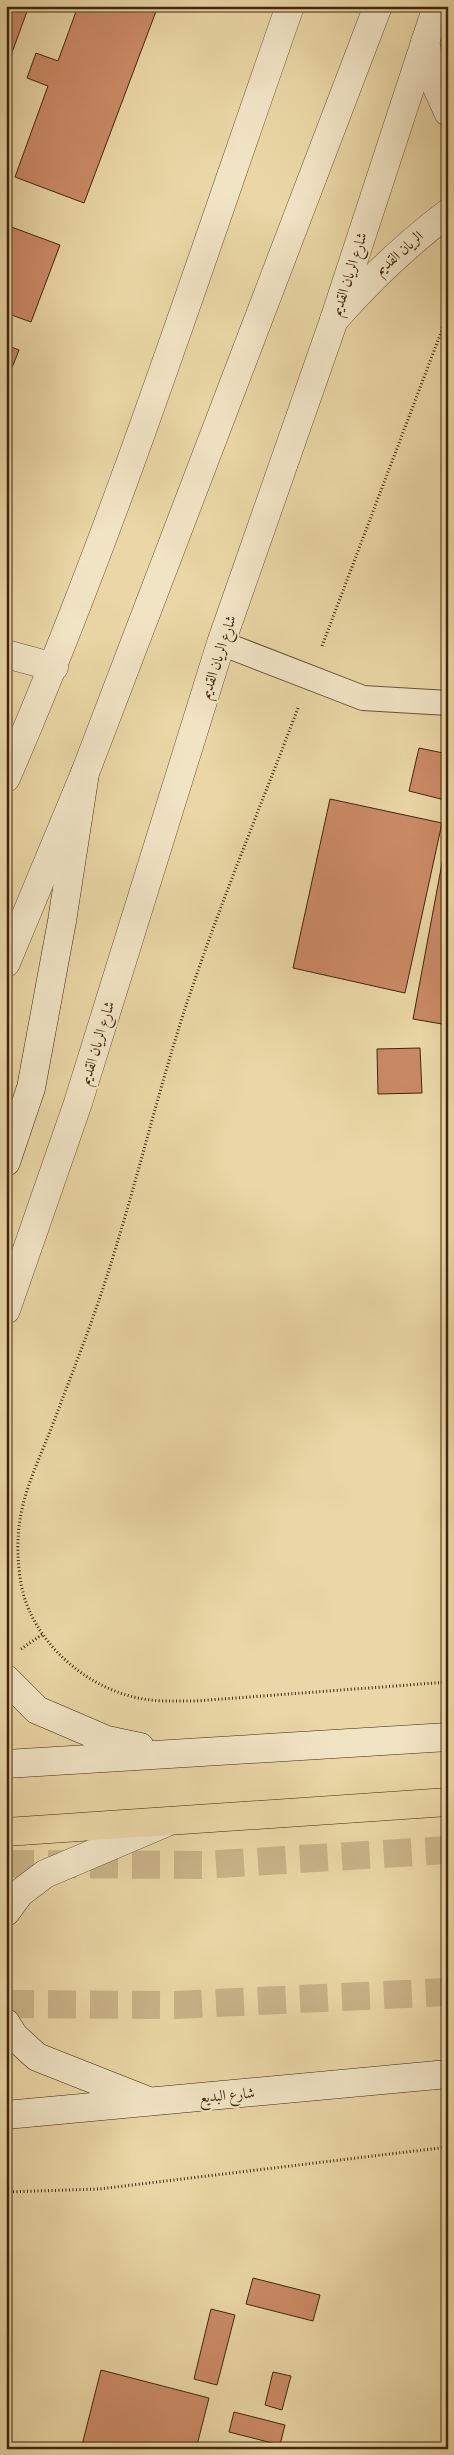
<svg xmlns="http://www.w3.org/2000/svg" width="454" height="2455" font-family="Alegreya,Amiri,serif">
	<rect width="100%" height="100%" fill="#ead6a6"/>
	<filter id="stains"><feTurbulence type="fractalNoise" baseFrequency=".004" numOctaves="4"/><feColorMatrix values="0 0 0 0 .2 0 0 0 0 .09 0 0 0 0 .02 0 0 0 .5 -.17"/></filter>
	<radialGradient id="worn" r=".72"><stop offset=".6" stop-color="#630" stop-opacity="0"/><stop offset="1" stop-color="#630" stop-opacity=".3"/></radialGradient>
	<g fill="#cb8a67" stroke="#3f260a">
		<polygon points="6,6 29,6 6,69"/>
		<polygon points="78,6 158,6 84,203 15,177 48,86 27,78 36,53 58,61"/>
		<polygon points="6,225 60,245 31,322 6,313"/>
		<polygon points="6,345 19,350 6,383"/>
		<polygon points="419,748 448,754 448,790 445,800 409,791"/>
		<polygon points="330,799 442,823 405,993 293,968"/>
		<polygon points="448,831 448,1025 413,1019"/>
		<polygon points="420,1048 422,1093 378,1094 377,1049"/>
		<polygon points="253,2278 320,2295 313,2321 246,2304"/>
		<polygon points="211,2309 235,2315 217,2385 194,2379"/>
		<polygon points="101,2370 209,2398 196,2449 81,2449"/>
		<polygon points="273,2372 291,2376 282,2410 265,2405"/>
		<polygon points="234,2412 285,2425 280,2445 229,2432"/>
	</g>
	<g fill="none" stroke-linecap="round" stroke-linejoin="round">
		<g stroke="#c8b387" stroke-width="28" stroke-dasharray="28 14" stroke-linecap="butt">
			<polyline points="6,1864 203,1865 448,1850"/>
			<polyline points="6,2004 176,2005 448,1992"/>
		</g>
		<g stroke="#6a5231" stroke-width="26">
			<polyline id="service" points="221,643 363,698 448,703"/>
		</g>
		<g stroke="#6a5231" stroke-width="29">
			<g id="minor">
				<polyline points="425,42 434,81 448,112"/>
				<path d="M334 320C369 280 406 245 448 213"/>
				<polyline points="6,654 54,667"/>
				<path d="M6 778C115 527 199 265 290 6"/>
			</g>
		</g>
		<g stroke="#6a5231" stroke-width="29">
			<g id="tertiary">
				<polyline points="6,963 85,773 378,6"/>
				<polyline points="6,1310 78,1103 221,643 334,320 437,6"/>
			</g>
		</g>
		<g stroke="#3f260a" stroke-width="29">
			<g id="secondary">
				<polyline points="6,1162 31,1088 62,921 85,773"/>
				<polyline points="6,1679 37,1710 107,1740 140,1747"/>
				<polyline points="6,1764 448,1737"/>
				<polyline points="6,1912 20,1893 45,1874 165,1823"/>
				<polyline points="6,2023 14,2036 37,2057 146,2100"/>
				<polyline points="6,2115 448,2074"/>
			</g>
		</g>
		<g stroke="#3f260a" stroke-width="29">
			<polyline id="trunk" points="6,1832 448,1802"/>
		</g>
		<g stroke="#3f260a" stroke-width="3" stroke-dasharray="1 2.5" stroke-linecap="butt">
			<polyline points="322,646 448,314"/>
			<path d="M298 708C259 811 216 913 182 1018 154 1106 133 1197 104 1285 89 1331 71 1376 54 1421 32 1479 11 1511 20 1577 27 1636 81 1686 138 1698 157 1702 176 1701 196 1701L448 1682"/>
			<polyline points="21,1649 43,1634"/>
			<polyline points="6,2192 99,2189 448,2147"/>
		</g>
		<use href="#service" stroke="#f1e4c5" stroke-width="24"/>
		<use href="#minor" stroke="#f1e4c5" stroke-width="28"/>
		<use href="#tertiary" stroke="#f1e4c5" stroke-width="28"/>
		<use href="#secondary" stroke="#f1e4c5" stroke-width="28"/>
		<use href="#trunk" stroke="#ead6a6" stroke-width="28"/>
	</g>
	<g text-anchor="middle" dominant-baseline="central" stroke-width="4" stroke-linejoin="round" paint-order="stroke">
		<g font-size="15" fill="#3f260a" stroke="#f1e4c5">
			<text transform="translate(399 253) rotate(-41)">الريان القديم</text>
			<text transform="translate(349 274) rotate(-72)">شارع الريان القديم</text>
			<text transform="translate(218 657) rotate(-72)">شارع الريان القديم</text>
			<text transform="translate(97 1043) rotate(-73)">شارع الريان القديم</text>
			<text transform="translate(227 2095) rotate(-5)">شارع البديع</text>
		</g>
	</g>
	<rect width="454" height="2455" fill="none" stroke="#ead6a6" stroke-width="25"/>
	<rect x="8" y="8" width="439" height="2440" fill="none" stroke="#3f260a" stroke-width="2.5"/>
	<rect x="12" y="12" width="429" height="2430" fill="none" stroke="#3f260a"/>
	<rect width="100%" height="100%" filter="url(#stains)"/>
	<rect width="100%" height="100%" fill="url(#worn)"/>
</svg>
